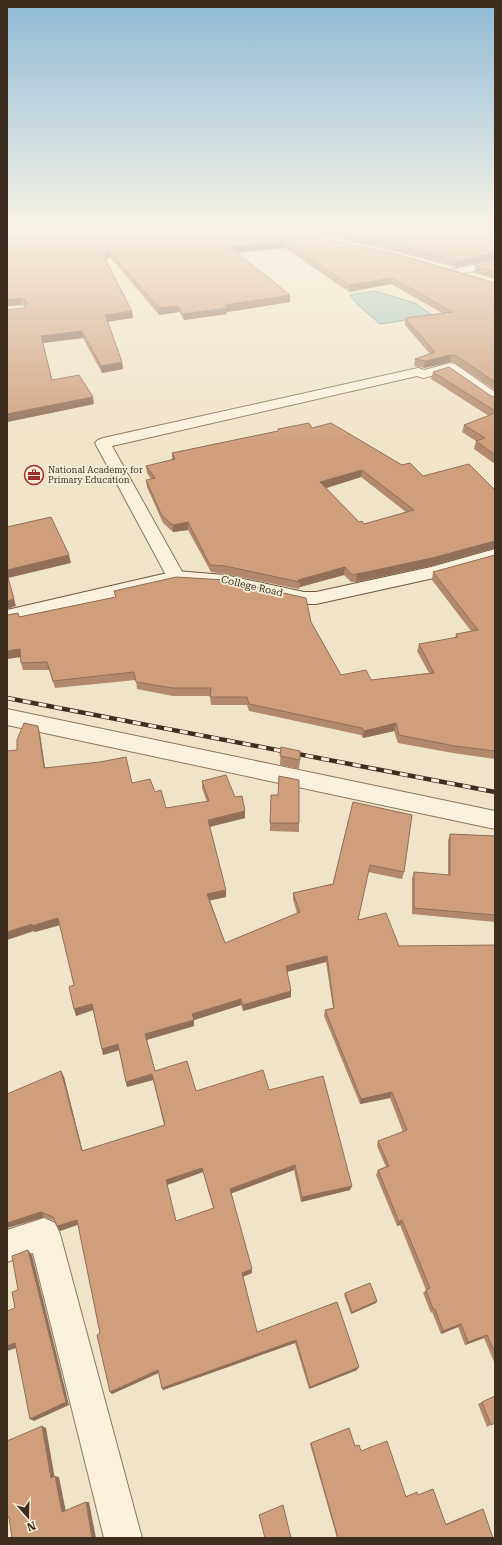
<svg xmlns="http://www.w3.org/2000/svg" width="502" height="1545" font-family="'Roboto Serif',serif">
	<rect width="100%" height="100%" fill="#f0e4c8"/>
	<polygon fill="#a9c4bc" stroke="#6f938a" points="374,291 415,303 433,316 380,324 358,305 350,295"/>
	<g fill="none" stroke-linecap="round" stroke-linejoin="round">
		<g stroke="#8d765c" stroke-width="2">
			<g id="street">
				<polygon points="495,261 495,267 454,275 450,274 448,272 450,270 454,269"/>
				<polygon points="450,363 455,364 495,392 495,403 490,402 448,372 423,378 417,376 112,446 185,577 182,581 176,583 170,581 167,577 95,443 98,440 103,438 418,368 424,370"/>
				<polygon points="7,709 495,811 495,829 7,725"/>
				<polygon points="44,1218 55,1223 60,1234 142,1538 104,1538 33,1253 7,1262 7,1230"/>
			</g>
		</g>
		<g stroke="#6f573f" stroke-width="2">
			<polygon id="secondary" points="495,549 495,560 434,578 316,604 304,604 225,586 176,583 7,622 7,610 176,571 225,575 304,592 316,592 431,567"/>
		</g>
		<use href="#street" fill="#faf1dc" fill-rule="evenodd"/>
		<use href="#secondary" fill="#faf1dc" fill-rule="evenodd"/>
		<g stroke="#3d2e20" stroke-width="4.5">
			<polyline id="rail" points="7,698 495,792"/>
		</g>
		<use href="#rail" stroke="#f7eed8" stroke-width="3" stroke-dasharray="8" stroke-linecap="butt"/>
	</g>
	<g fill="#b2896c" fill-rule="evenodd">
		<polygon points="7,229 279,229 495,283 495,390 455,363 450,362 424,368 414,366 415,359 430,354 405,325 405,318 442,313 391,284 349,292 285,248 237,253 290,295 290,302 227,312 227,314 184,320 179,312 159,315 110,257 105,261 132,311 133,318 108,321 122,362 123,369 102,373 83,338 43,343 52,380 94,404 7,422 7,310 24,308 25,306 21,305 7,306"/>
		<polygon points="292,229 495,229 495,260 455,267 402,253"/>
		<polygon points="495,262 495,279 474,273 475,266"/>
		<polygon points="433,372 491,396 495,397 495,464 474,449 476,441 462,432 464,425 489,416 431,379"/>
		<path d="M312 428 402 465 423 476 495 490V548L431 566 356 582H351L344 575 300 587 299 589 225 574 211 572 188 530 173 532 163 523 147 487 146 480 151 479 147 473 146 466 172 460V453L278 431V429ZM361 477 406 512 364 524 359 522 326 488Z"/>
		<polygon points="495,555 495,759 453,753 398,743 394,731 363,738 361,735 249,711 247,705 211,705 210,696 173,696 137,689 136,680 55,688 49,670 23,670 21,663 19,617 115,597 114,591 311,622 341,675 371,680 429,673 417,651 419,644 455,638 456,634 471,631 432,580 433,572"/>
		<path d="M40 734 45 768 132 783 155 792 166 808 207 802 202 788V781L235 797 245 811V818L210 827 226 897 210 900 225 943 297 913 293 900V893L333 884 353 802 404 872 402 879 368 872 358 920 399 946 495 945V1364L484 1338 465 1345 458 1327 441 1334 432 1312 431 1313 423 1293 426 1290 400 1225 397 1226 376 1175 378 1170 386 1167 377 1146 378 1141 403 1132 390 1098 360 1104 324 1016 325 1010 333 1008 326 962 287 972 291 997 243 1011 241 1005 194 1020V1026L147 1040 155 1071 196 1091 269 1090 352 1186 350 1190 301 1202 294 1170 231 1193 252 1273 243 1277 257 1332 337 1302 357 1370 309 1389 295 1343 163 1390 162 1388 159 1373 112 1394 110 1392 100 1333 78 1224 60 1231 55 1221 44 1217 7 1228 61 1071 64 1077 82 1151 164 1125 153 1080 127 1087 119 1050 103 1055 93 1010 76 1016 74 985 60 925 35 932 34 931 17 750ZM203 1172 213 1208 176 1221 167 1185Z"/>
		<polygon points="281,747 300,760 299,769 280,765"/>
		<polygon points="271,795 299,823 299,832 270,831"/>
		<polygon points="450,834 495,836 495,922 412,914 412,879 414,872 448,875 448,841"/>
		<polygon points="345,1293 377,1301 376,1303 351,1314 344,1295"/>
		<polygon points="495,1396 495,1423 487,1427 478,1404"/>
		<polygon points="311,1443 355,1446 361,1451 406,1496 417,1492 418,1495 433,1489 445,1524 479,1510 483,1509 493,1538 337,1538 310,1444"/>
	</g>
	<g fill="#916f58">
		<polygon points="285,242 285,248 230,253 230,247"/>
		<polygon points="109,251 110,257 103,262 103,255"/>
		<polygon points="495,253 495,260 455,267 456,261"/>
		<polygon points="392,278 391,284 349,292 350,285"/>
		<polygon points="290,295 290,302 227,312 227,314 184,320 183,314 225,305"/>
		<polygon points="20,298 21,305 7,306 7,300"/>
		<polygon points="178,306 179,312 159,315 159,308"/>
		<polygon points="132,311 133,318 106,322 105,315"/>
		<polygon points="82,331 83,338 42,343 41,336"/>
		<polygon points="451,355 450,362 424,368 425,361"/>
		<polygon points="122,362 123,369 102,373 101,366"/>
		<polygon points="93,397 94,404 7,422 7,414"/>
		<polygon points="362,470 361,477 320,490 320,482"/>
		<polygon points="188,522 188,530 173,532 173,525"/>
		<polygon points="495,541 495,548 431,566 356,582 357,574"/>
		<polygon points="69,555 71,563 8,578 7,574 7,570"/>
		<polygon points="345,567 344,575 300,587 300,582 298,580"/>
		<polygon points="14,599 16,606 7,609 7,601"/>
		<polygon points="20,649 22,657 7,659 7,651"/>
		<polygon points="396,723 394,731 363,738 364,731"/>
		<polygon points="38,726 40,734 46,775 44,768"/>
		<polygon points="245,811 245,818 208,827 208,820"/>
		<polygon points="226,890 226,897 208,901 207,894"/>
		<polygon points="58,918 60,925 35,932 34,931 7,940 7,932 32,924"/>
		<polygon points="327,956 326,962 286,972 286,966"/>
		<polygon points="291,991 291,997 243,1011 243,1005"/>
		<polygon points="241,999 241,1005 194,1020 194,1026 146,1040 145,1034 192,1014"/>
		<polygon points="92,1004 93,1010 76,1016 74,1009"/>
		<polygon points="118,1044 120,1050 103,1055 102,1049"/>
		<polygon points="61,1071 64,1077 84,1156 82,1151"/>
		<polygon points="152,1074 153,1080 127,1087 126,1082"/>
		<polygon points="392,1092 390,1098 360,1104 361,1099"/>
		<polygon points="295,1165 294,1170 230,1194 230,1189"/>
		<polygon points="202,1168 203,1172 167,1185 166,1180"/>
		<polygon points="352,1186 350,1190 301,1202 302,1197"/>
		<polygon points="41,1212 44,1217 7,1228 7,1223"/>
		<polygon points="77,1220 80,1224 60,1231 57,1226"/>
		<polygon points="402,1220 400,1225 397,1226 399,1222"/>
		<polygon points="28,1250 32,1255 69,1405 34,1421 30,1419"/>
		<polygon points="252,1269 252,1273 242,1277 242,1273"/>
		<polygon points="377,1301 376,1303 351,1314 352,1312"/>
		<polygon points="461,1324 458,1327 441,1334 443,1331"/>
		<polygon points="487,1335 484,1338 465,1345 468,1342"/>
		<polygon points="296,1340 295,1343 163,1390 162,1388"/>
		<polygon points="15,1343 19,1347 7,1351 7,1346"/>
		<polygon points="359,1367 357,1370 309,1389 310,1387"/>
		<polygon points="158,1370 160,1372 112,1394 110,1392"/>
		<polygon points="42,1426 46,1428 55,1479 51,1478"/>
		<polygon points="55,1476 59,1477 66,1512 62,1512"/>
		<polygon points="86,1502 89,1502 96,1538 92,1538"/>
	</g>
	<g fill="#cf9f7d" stroke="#916f58" fill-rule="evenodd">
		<polygon points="7,229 279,229 400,255 495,283 495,382 457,356 451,355 425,361 415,359 435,352 405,318 453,312 392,278 350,285 285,242 230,247 290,295 225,305 227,308 183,314 178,306 159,308 109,251 103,255 132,311 105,315 122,362 101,366 82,331 41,336 52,380 79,375 93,397 7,414 7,310 24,308 27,304 25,299 20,298 7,300"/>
		<polygon points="321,229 495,229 495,253 456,261 403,246"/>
		<polygon points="495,262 495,272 475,266"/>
		<polygon points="449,367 491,396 495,397 495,411 433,372"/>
		<polygon points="495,413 495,455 476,441 485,438 464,425"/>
		<path d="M309 423 312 428 331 423 402 465 410 463 423 476 469 464 495 490V541L432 558 357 574 352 575 345 567 298 580 300 582 225 566 210 565 188 522 173 525 162 516 146 480 155 478 146 466 175 459 172 453 278 431V429ZM362 470 414 510 364 524 362 521 359 522 320 482Z"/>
		<polygon points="51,517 69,555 7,570 7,527"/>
		<polygon points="495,555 495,751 455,746 399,735 396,723 364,731 362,728 249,704 247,697 210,697 211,688 172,688 136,682 134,672 53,681 47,662 21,663 20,649 7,651 7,615 18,613 19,617 116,597 114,591 176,577 225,580 306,598 311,622 341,675 366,670 371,680 434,673 419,644 458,637 456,634 478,630 433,572"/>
		<polygon points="7,574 14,599 7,601"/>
		<path d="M24 723 38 726 44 768 100 762 126 757 132 783 150 779 155 792 161 790 166 808 209 801 202 781 226 775 235 797 242 796 245 811 208 820 226 890 207 894 225 943 300 912 293 893 333 884 353 802 412 815 404 872 370 865 358 920 386 913 399 946 495 945V1353L487 1335 468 1342 461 1324 443 1331 435 1309H433L426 1290 430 1288 402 1220 399 1222 378 1170 389 1166 378 1141 407 1130 392 1092 361 1099 325 1010 334 1008 327 956 286 966 291 991 243 1005 241 999 192 1014 194 1020 145 1034 155 1071 187 1061 196 1091 263 1070 269 1090 323 1076 352 1186 302 1197 295 1165 230 1189 252 1269 242 1273 257 1332 337 1302 359 1367 310 1387 296 1340 162 1388 158 1370 110 1392 97 1335 100 1333 77 1220 57 1226 53 1217 41 1212 7 1223V1094L61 1071 82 1151 165 1125 152 1074 126 1082 118 1044 102 1049 92 1004 74 1009 69 987 74 985 58 918 32 926V924L7 932V751L17 750V740ZM202 1168 214 1208 176 1221 166 1180Z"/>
		<polygon points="281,747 300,751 300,760 280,756"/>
		<polygon points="279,776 299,780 299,823 270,823 271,795 278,795"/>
		<polygon points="450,834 495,836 495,915 414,908 414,872 450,875"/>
		<polygon points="28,1250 66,1402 30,1419 15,1343 7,1346 7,1311 15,1308 12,1292 18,1290 12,1256"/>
		<polygon points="370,1283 377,1301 352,1312 345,1293"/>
		<polygon points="495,1396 495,1423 491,1425 482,1402"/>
		<polygon points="42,1426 51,1478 55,1476 62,1512 86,1502 92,1538 12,1538 9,1517 7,1518 7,1441"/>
		<polygon points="349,1428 355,1446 359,1445 361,1451 387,1441 406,1497 417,1492 418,1495 433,1489 446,1525 483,1509 493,1538 338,1538 311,1443"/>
		<polygon points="283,1505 291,1538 265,1538 259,1515"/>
	</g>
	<linearGradient id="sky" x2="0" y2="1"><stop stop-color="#8fbad6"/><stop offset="0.51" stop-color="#f8f3e6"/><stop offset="1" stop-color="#f8f3e6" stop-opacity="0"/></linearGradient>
	<rect width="502" height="445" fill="url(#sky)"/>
	<defs>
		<g id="office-ring" transform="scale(1)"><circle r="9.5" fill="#f7eed8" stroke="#9e2a2b" stroke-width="1.5"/><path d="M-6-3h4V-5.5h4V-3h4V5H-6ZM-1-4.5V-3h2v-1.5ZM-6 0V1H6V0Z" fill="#9e2a2b"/></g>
	</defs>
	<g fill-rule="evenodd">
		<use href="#office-ring" x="34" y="475"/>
	</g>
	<g text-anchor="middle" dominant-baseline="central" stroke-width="3.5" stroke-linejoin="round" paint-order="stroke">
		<g font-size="9" fill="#3d2e20" stroke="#f7eed8" text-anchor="start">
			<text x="48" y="470">National Academy for<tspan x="48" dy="10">Primary Education</tspan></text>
		</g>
		<g font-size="10" fill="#3d2e20" stroke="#f7eed8">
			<text transform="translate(252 586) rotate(13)">College Road</text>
		</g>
	</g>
	<rect width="502" height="1545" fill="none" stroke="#3d2e20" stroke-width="16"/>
	<g transform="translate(28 1517) rotate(160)" stroke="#f7eed8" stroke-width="3" paint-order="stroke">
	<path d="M0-3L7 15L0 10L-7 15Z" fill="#3d2e20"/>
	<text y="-6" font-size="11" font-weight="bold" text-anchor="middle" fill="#3d2e20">N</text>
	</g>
</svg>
